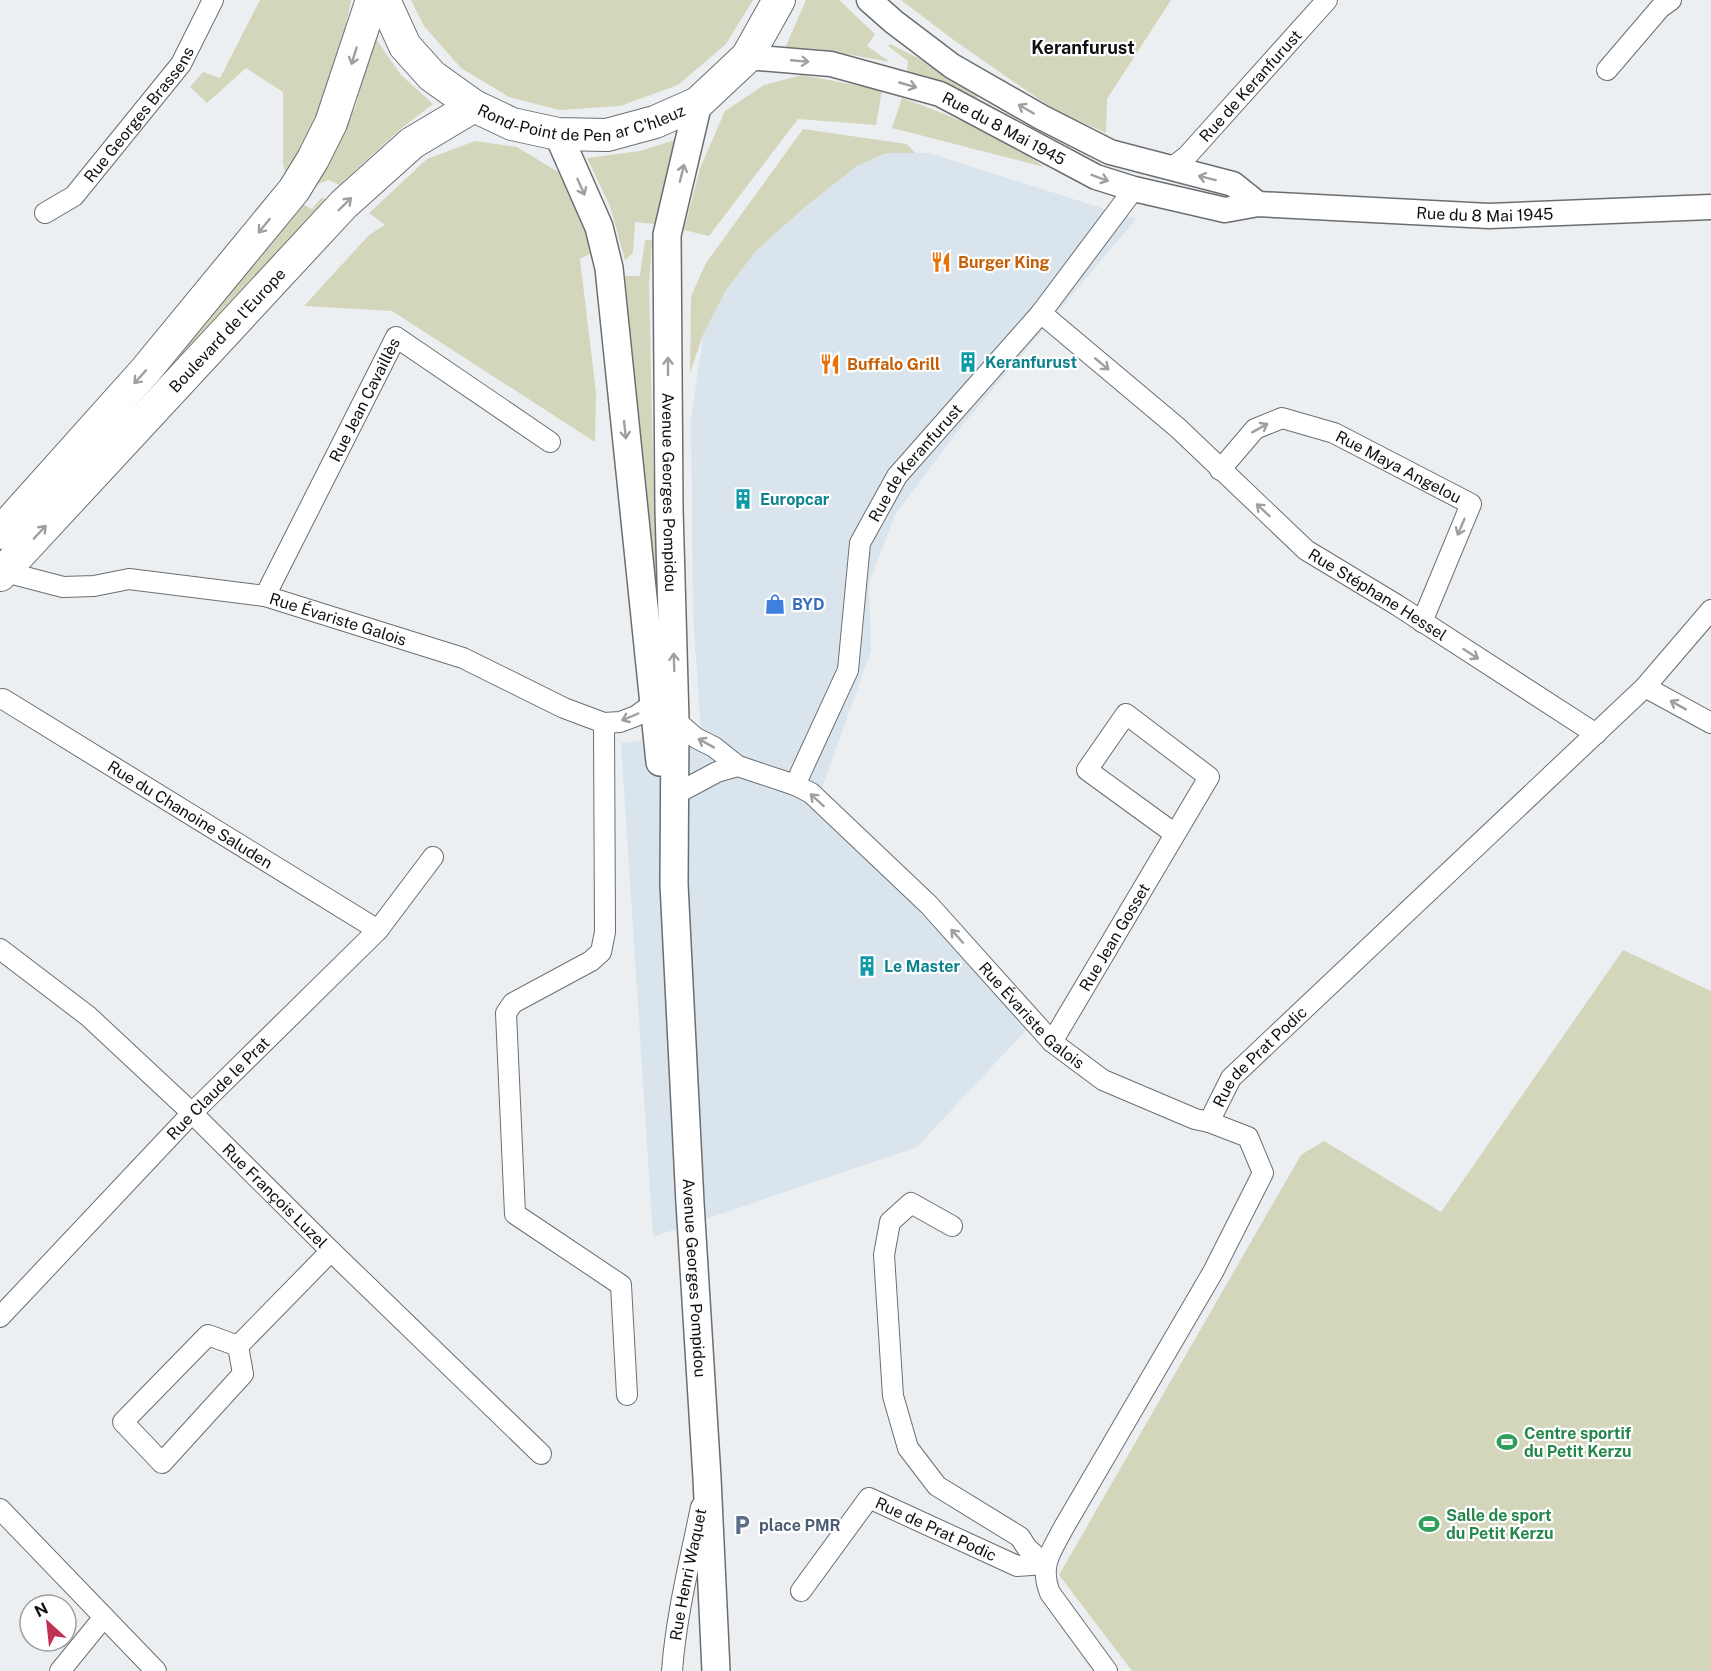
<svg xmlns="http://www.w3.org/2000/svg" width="1711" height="1671" font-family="'Public Sans',sans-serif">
	<rect width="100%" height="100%" fill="#eceff2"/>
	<polygon fill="#dae4ec" points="886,153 929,153 1136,219 956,433 894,517 869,583 871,651 816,805 1030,1026 917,1147 653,1237 621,743 701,734 693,612 691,419 703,335 726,290 756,251 805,207 857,166"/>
	<g fill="#d4d6bb">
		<polygon points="260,0 351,0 335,78 310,135 285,172 283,162 283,92 246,68 207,103 190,87 203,72 220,78"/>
		<polygon points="411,0 753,0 726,44 678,85 620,106 559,110 509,97 461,68 424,26"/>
		<polygon points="806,0 839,0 875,34 867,46 890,62 819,49 785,48"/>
		<polygon points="901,0 1171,0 1107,99 1106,133 1053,109 955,41"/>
		<polygon points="374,36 401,75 433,104 398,131 339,185 329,180 315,185 356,106"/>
		<polygon points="890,44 918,58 978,96 975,99 946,84 907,71 908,61 888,46"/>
		<polygon points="802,75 882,90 876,125 798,119 709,236 684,230 700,168 725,111 764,85"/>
		<path d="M902 98C951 116 1002 135 1044 167L892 128Z"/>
		<polygon points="803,129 907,144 915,153 886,153 857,166 805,207 756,251 726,290 703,335 690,373 691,296 706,263"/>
		<polygon points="678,139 655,224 635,222 633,253 625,260 610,206 587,158 640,151"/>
		<polygon points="475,141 517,147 558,172 581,213 592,253 580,259 596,393 595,442 392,311 304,306 369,235 385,225 369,213 427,159"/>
		<polygon points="321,198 327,199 185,359 178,353 302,204 312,209"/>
		<polygon points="645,240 652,240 649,286 653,462 669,753 625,276 640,276"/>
		<polygon points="1623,950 1711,991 1711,1671 1132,1671 1059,1575 1301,1155 1324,1141 1441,1212"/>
	</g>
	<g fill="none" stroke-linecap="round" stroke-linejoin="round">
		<g stroke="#6b6e71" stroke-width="22">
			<g id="minor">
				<polyline points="1607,70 1660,8 1671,0"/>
				<path id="s1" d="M1170 169 1187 156 1327 0"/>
				<path id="s2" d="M45 213 74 196 181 64 213 0"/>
				<path id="s3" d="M1041 313 1178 428 1306 550 1397 605 1596 734"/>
				<path id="s4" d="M1220 470 1255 429 1282 418 1334 433 1471 504 1422 622"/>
				<path id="s5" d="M8 567 17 575 63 587 94 586 129 579 265 596 463 658 564 708 604 723 620 722 636 716 654 703"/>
				<path id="s6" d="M265 596 396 337 550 442"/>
				<polyline points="1645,687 1711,723"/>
				<path id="s7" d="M3 699 378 930"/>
				<path id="s8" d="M675 720 696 738 714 747 738 766 795 785 811 793 929 905 1052 1042 1103 1080 1195 1119 1209 1122"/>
				<polyline points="604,723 605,932 601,952 591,961 513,1003 506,1013 515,1214 621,1285 627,1395"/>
				<path id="s9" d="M795 785 848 670 860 543 897 476 1041 313 1134 189"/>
				<polyline points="674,795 717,772 738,766"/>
				<path id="s10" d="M0 949 88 1016 192 1113 331 1251 541 1454"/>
				<path id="s11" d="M1052 1042 1209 777 1126 714 1087 770 1175 834"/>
				<polyline points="952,1226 911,1203 890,1222 884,1255 893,1396 908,1448 937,1486 1020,1537 1027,1548 1045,1564"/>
				<path id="s12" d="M0 1317 192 1113 378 930 433 857"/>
				<polygon points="208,1335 238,1346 243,1374 162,1463 123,1422"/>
				<polyline points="238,1346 331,1251"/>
				<polyline points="0,1509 156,1671"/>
				<path id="s13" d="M801 1591 869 1498 1017 1566 1045 1564"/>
				<polyline points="60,1671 104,1617"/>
				<path id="s14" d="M672 1671C676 1616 690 1561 701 1507"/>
				<path id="s15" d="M1107 1671 1050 1593C1039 1565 1051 1552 1064 1527L1213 1272 1263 1173 1248 1137 1209 1122 1231 1078 1645 687 1711 610"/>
			</g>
		</g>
		<g stroke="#6b6e71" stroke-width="27">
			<g id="tertiary">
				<polyline points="869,0 894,22 952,66 1041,117 1110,152 1233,184 1258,204"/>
				<path id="s16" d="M747 57 831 64 940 94 1096 177 1134 189 1225 210 1258 204 1489 216 1711 207"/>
			</g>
		</g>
		<g stroke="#6b6e71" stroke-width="30">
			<g id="secondary">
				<path id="s17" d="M698 103 667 235 669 509 675 720 674 884 690 1203 707 1478 716 1671"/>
				<polyline points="558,134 599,227 609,268 660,762"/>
			</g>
		</g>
		<g stroke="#6b6e71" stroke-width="34">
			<g id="primary">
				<path id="s18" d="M384 0 405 46 432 76 474 106 512 124 558 134 607 135 655 122 698 103 747 57 779 0"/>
				<polyline points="0,533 145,371 294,190 313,159 331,123 372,0"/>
				<path id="s19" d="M0 575 344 204 412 143 474 106"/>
			</g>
		</g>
		<use href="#minor" stroke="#fff" stroke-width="20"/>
		<use href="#tertiary" stroke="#fff" stroke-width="24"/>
		<use href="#secondary" stroke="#fff" stroke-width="27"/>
		<use href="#primary" stroke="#fff" stroke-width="32"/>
	</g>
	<defs><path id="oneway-shaft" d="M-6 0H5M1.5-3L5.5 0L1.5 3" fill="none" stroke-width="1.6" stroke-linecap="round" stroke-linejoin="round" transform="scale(1.5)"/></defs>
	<g stroke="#9f9fa0">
		<use href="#oneway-shaft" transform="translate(354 56) rotate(107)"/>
		<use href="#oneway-shaft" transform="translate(800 61) rotate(5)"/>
		<use href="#oneway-shaft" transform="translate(908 85) rotate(16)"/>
		<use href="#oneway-shaft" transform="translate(1026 109) rotate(-150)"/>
		<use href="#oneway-shaft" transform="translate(682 173) rotate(-76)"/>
		<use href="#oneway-shaft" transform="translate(1100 178) rotate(20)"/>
		<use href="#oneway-shaft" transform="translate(1207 178) rotate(-166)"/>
		<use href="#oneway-shaft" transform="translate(581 187) rotate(66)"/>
		<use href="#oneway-shaft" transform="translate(345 204) rotate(-44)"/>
		<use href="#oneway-shaft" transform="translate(264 226) rotate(129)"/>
		<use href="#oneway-shaft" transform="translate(1102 364) rotate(40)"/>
		<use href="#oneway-shaft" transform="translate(668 366) rotate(-90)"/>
		<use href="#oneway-shaft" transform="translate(140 377) rotate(132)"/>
		<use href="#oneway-shaft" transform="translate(1260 428) rotate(-29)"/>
		<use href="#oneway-shaft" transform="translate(625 430) rotate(84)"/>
		<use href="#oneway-shaft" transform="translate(1263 510) rotate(-137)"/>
		<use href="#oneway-shaft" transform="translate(1461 527) rotate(113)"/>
		<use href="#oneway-shaft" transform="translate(40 532) rotate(-47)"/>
		<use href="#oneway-shaft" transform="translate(1471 654) rotate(33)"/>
		<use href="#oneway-shaft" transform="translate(674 662) rotate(-92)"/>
		<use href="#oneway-shaft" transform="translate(1678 705) rotate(-151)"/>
		<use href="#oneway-shaft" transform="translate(630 717) rotate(157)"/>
		<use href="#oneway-shaft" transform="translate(706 743) rotate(-151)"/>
		<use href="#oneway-shaft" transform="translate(817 800) rotate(-138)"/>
		<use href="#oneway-shaft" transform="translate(957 936) rotate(-132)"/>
	</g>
	<defs>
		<g id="restaurant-bare" transform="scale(1.62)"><path d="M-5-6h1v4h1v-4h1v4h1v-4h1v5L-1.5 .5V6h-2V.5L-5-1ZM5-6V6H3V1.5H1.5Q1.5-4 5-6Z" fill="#e8710a" stroke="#fff" stroke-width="2.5" paint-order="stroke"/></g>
		<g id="building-bare" transform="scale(1.62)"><path d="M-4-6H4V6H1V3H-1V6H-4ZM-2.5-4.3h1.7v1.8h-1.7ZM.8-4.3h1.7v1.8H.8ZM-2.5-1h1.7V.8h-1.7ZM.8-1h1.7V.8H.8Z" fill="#0f9aa8" stroke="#fff" stroke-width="2.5" paint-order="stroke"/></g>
		<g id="shop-bare" transform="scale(1.62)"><path d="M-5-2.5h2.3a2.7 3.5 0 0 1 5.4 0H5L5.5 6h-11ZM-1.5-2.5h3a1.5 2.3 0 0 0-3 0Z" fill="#3f7fe0" stroke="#fff" stroke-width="2.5" paint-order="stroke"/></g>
		<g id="stadium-bare" transform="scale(1.62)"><path d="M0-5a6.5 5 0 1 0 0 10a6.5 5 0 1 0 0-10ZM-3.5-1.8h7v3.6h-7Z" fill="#2e9e5b" stroke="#fff" stroke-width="2.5" paint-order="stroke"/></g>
		<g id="parking-bare" transform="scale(1.62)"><path d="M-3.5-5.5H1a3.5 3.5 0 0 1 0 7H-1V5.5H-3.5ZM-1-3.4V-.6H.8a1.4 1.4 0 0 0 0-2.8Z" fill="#5c6f8a" stroke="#fff" stroke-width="2.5" paint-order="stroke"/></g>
	</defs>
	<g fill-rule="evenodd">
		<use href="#restaurant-bare" x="941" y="262"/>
		<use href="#building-bare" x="968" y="362"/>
		<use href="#restaurant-bare" x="830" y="364"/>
		<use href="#building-bare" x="743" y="499"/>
		<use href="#shop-bare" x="775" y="604"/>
		<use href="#building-bare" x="867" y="966"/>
		<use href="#stadium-bare" x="1507" y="1442"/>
		<use href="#stadium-bare" x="1429" y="1524"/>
		<use href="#parking-bare" x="742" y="1525"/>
	</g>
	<g text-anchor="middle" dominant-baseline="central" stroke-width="4.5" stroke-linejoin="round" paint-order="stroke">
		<g font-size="16" fill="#0f1011" stroke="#fff">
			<text stroke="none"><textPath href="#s1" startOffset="116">Rue de Keranfurust</textPath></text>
			<text stroke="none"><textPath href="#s18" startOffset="255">Rond-Point de Pen ar C'hleuz</textPath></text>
			<text stroke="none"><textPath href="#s2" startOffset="138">Rue Georges Brassens</textPath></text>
			<text stroke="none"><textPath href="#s16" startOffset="270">Rue du 8 Mai 1945</textPath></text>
			<text stroke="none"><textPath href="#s16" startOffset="768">Rue du 8 Mai 1945</textPath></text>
			<text stroke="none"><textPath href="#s19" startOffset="334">Boulevard de l'Europe</textPath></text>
			<text stroke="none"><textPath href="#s6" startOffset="220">Rue Jean Cavaillès</textPath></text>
			<text stroke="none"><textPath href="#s9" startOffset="352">Rue de Keranfurust</textPath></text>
			<text stroke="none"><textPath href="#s4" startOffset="210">Rue Maya Angelou</textPath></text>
			<text stroke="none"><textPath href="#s17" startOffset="393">Avenue Georges Pompidou</textPath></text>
			<text stroke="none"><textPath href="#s3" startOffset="440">Rue Stéphane Hessel</textPath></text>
			<text stroke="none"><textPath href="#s5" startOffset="340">Rue Évariste Galois</textPath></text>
			<text stroke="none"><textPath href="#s7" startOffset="220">Rue du Chanoine Saluden</textPath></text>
			<text stroke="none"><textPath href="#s11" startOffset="122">Rue Jean Gosset</textPath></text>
			<text stroke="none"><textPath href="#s8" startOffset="470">Rue Évariste Galois</textPath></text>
			<text stroke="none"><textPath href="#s15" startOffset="738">Rue de Prat Podic</textPath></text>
			<text stroke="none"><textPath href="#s12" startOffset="316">Rue Claude le Prat</textPath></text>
			<text stroke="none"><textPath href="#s10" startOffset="370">Rue François Luzel</textPath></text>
			<text stroke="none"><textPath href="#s17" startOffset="1179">Avenue Georges Pompidou</textPath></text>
			<text stroke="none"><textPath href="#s13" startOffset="189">Rue de Prat Podic</textPath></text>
			<text stroke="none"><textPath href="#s14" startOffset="98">Rue Henri Waquet</textPath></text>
		</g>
		<g font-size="16" font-weight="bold" fill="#c56008" stroke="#fff" text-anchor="start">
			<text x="958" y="262">Burger King</text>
			<text x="847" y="364">Buffalo Grill</text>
		</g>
		<g font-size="16" font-weight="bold" fill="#0d838f" stroke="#fff" text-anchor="start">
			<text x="985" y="362">Keranfurust</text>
			<text x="760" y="499">Europcar</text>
			<text x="884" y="966">Le Master</text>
		</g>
		<g font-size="16" font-weight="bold" fill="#366cbe" stroke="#fff" text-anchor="start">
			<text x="792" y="604">BYD</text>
		</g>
		<g font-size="16" font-weight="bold" fill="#27864d" stroke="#fff" text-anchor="start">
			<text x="1524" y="1433">Centre sportif<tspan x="1524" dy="18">du Petit Kerzu</tspan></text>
			<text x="1446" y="1515">Salle de sport<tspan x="1446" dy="18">du Petit Kerzu</tspan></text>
		</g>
		<g font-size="16" font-weight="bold" fill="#4e5e75" stroke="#fff" text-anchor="start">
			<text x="759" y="1525">place PMR</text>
		</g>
		<g font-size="18" font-weight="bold" fill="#0f1011" stroke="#fff">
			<text x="1083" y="47">Keranfurust</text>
		</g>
	</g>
	<g transform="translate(48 1623) rotate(333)"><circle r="28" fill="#ffffff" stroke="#9f9fa0" stroke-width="1.5"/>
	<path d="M0-4.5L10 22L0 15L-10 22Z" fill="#c13153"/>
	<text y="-9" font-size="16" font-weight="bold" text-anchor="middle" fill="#0f1011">N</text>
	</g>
</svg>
